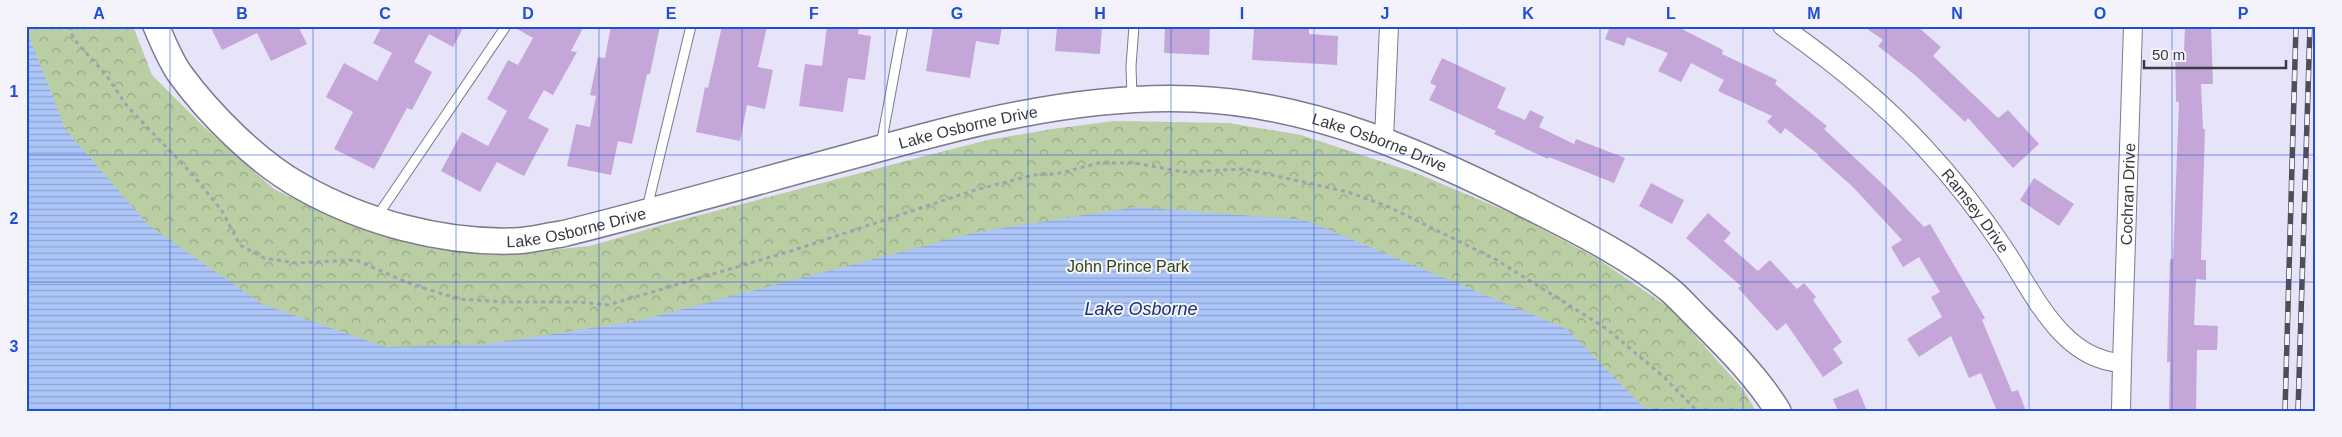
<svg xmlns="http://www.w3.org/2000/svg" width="2342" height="437" font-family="Helvetica,sans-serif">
	<defs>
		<pattern id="forest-crowns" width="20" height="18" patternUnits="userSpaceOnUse" patternTransform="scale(1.25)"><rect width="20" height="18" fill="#b9cea3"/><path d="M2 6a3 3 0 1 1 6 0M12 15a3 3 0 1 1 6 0" fill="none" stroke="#98a886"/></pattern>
		<pattern id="water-rules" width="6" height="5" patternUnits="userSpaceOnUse" patternTransform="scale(1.25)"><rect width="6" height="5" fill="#adc6f9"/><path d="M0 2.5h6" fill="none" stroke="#8ea2cb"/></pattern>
	</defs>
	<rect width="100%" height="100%" fill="#e7e4fa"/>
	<polygon fill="url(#forest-crowns)" points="26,26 133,26 152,75 204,127 274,189 341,221 412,244 471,250 540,251 590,246 662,225 925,156 988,140 1052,129 1114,121 1229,123 1301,135 1416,173 1518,216 1598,259 1671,309 1742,388 1756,411 26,411"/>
	<polygon fill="url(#water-rules)" points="26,28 65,129 148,225 262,304 386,347 488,344 637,321 977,232 1136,207 1305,220 1567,329 1647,411 26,411"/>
	<g fill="#c4a7d8">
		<polygon points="210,26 298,26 307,44 271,61 257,33 222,50"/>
		<polygon points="382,26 464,26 453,47 429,34 414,62 432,72 412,110 407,108 374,169 334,149 353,112 326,97 344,63 377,81 392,53 373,43"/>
		<polygon points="512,26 584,26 571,51 577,52 553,95 544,90 528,118 549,129 524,176 497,162 480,192 441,171 462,132 488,146 507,111 487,99 508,60 518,65 533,38"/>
		<polygon points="611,26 660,26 650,74 647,74 632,144 618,141 611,175 567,166 576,124 590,127 596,96 590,95 598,57 605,58"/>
		<polygon points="722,26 767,26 758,67 773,70 765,109 747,105 740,141 696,132 705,87 708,88"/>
		<polygon points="827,26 859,26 858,34 871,36 865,80 848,78 843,112 799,106 805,64 822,66"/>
		<polygon points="1002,26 999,45 976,41 970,78 926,71 933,27"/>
		<polygon points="1057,26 1102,26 1100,54 1055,51"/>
		<polygon points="1165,26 1210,26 1209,55 1164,53"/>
		<polygon points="1265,26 1309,26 1309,34 1338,36 1337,65 1252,60 1254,28 1265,29"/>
		<polygon points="1603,26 1676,26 1723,50 1722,54 1777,80 1775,84 1827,126 1824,129 1889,190 1924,227 1930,224 1985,318 1982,320 2012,392 2018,390 2026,411 1997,411 1981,373 1969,378 1951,336 1919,357 1907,339 1942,317 1931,297 1940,292 1919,257 1903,267 1891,247 1902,240 1853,187 1818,156 1819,155 1785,128 1781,134 1767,122 1772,116 1718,91 1724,80 1691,63 1681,82 1658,71 1668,53 1627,37 1624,46 1605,39 1609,29"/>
		<polygon points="1863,26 1917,26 1941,47 1933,56 1998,118 2008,110 2039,144 2013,168 1968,118 1965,122 1916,76 1878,46 1883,40"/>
		<polygon points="2185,26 2211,26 2213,84 2201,84 2203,129 2205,129 2201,260 2206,260 2206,280 2196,279 2194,325 2218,326 2217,350 2197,350 2196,411 2169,411 2170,362 2167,362 2168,325 2170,259 2173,259 2179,102 2176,102 2175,51 2184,50"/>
		<polygon points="1442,58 1506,88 1497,108 1525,120 1530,110 1544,117 1539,127 1574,144 1576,139 1625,158 1614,183 1549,157 1548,159 1494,134 1496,131 1429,100 1436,86 1430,83"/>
		<polygon points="2034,178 2074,204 2059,226 2020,200"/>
		<polygon points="1651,183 1684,200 1672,224 1639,206"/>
		<polygon points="1708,213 1731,233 1724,241 1758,271 1770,260 1797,289 1804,283 1816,297 1813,300 1842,342 1833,349 1843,363 1823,377 1786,323 1777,331 1738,288 1741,286 1686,238"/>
		<polygon points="1858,389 1867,411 1838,411 1833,399"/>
	</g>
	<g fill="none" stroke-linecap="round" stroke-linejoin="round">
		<g stroke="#7d7a8d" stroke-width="11">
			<g id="lane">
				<polyline points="1132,97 1131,66 1134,26"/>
				<polyline points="881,145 903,26"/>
				<polyline points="647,208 691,26"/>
				<polyline points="376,218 506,26"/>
			</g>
		</g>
		<g stroke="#7d7a8d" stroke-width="20">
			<g id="street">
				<path id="s1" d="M1782 26C1833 62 1881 100 1923 146 1953 178 1981 214 2005 250 2034 294 2062 360 2122 363L2121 411"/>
				<polyline points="1384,139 1389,26"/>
				<path id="s2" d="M2122 363 2133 26"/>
			</g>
		</g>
		<g stroke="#7d7a8d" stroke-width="28">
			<g id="secondary">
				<path id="s3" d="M156 26C163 42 170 60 180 74 209 114 258 163 302 187 364 222 442 243 513 241 529 241 546 236 562 234 659 210 756 182 852 156 964 125 1077 94 1194 99 1313 104 1423 153 1528 206 1577 231 1629 256 1671 291 1681 300 1690 310 1700 320 1728 348 1757 377 1778 411"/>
			</g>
		</g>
		<polyline stroke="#a3a0b1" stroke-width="3" stroke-dasharray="4 4" stroke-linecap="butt" points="70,26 73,38 106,75 127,106 193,175 222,211 240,245 264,258 296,263 356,260 411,284 459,299 503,302 579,302 608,305 791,251 975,190 1033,175 1056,174 1099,163 1135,163 1184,172 1245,169 1348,192 1389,207 1495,259 1607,329 1665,378 1697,411"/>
		<use href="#lane" stroke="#fff" stroke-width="9"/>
		<use href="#street" stroke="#fff" stroke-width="18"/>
		<use href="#secondary" stroke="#fff" stroke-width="25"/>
		<g stroke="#4f4d57" stroke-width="5.5">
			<g id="rail">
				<polyline points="2285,411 2296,26"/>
				<polyline points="2298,411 2310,26"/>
			</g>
		</g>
		<use href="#rail" stroke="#f4f3fc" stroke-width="4" stroke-dasharray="11" stroke-linecap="butt"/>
	</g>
	<path fill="none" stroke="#1d4ed8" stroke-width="1" stroke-opacity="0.55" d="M170 26V411M313 26V411M456 26V411M599 26V411M742 26V411M885 26V411M1028 26V411M1171 26V411M1314 26V411M1457 26V411M1600 26V411M1743 26V411M1886 26V411M2029 26V411M2172 26V411M26 155H2316M26 282H2316"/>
	<g text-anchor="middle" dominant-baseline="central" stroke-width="4" stroke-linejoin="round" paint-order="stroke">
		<g font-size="16" fill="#3b3942" stroke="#f4f3fc">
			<text stroke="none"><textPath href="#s3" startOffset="911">Lake Osborne Drive</textPath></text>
			<text stroke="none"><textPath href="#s3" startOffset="1331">Lake Osborne Drive</textPath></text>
			<text stroke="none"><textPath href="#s2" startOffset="169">Cochran Drive</textPath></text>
			<text stroke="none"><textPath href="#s1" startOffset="269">Ramsey Drive</textPath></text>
			<text stroke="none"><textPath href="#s3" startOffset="506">Lake Osborne Drive</textPath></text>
		</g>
		<g font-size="16" fill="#30460d" stroke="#f4f3fc">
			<text x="1128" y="266">John Prince Park</text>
		</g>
		<g font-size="18" font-style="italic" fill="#1a326d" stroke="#f4f3fc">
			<text x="1141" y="309">Lake Osborne</text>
		</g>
	</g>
	<rect width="2342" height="437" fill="none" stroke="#f4f3fc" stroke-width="55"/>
	<path d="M2144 60v8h142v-8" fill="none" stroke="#3b3942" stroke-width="2.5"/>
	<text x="2152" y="60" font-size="15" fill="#3b3942" stroke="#f4f3fc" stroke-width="4" paint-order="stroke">50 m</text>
	<rect x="28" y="28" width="2286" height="382" fill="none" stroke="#1d4ed8" stroke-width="2"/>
	<g font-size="16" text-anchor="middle" font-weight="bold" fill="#1d4ed8">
		<text x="99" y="19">A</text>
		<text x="242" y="19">B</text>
		<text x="385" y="19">C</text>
		<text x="528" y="19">D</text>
		<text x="671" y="19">E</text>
		<text x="814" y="19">F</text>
		<text x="957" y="19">G</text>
		<text x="1100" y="19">H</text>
		<text x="1242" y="19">I</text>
		<text x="1385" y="19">J</text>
		<text x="1528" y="19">K</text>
		<text x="1671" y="19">L</text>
		<text x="1814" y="19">M</text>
		<text x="1957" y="19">N</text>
		<text x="2100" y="19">O</text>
		<text x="2243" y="19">P</text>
		<text x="14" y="97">1</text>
		<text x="14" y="224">2</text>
		<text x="14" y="352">3</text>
	</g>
</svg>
